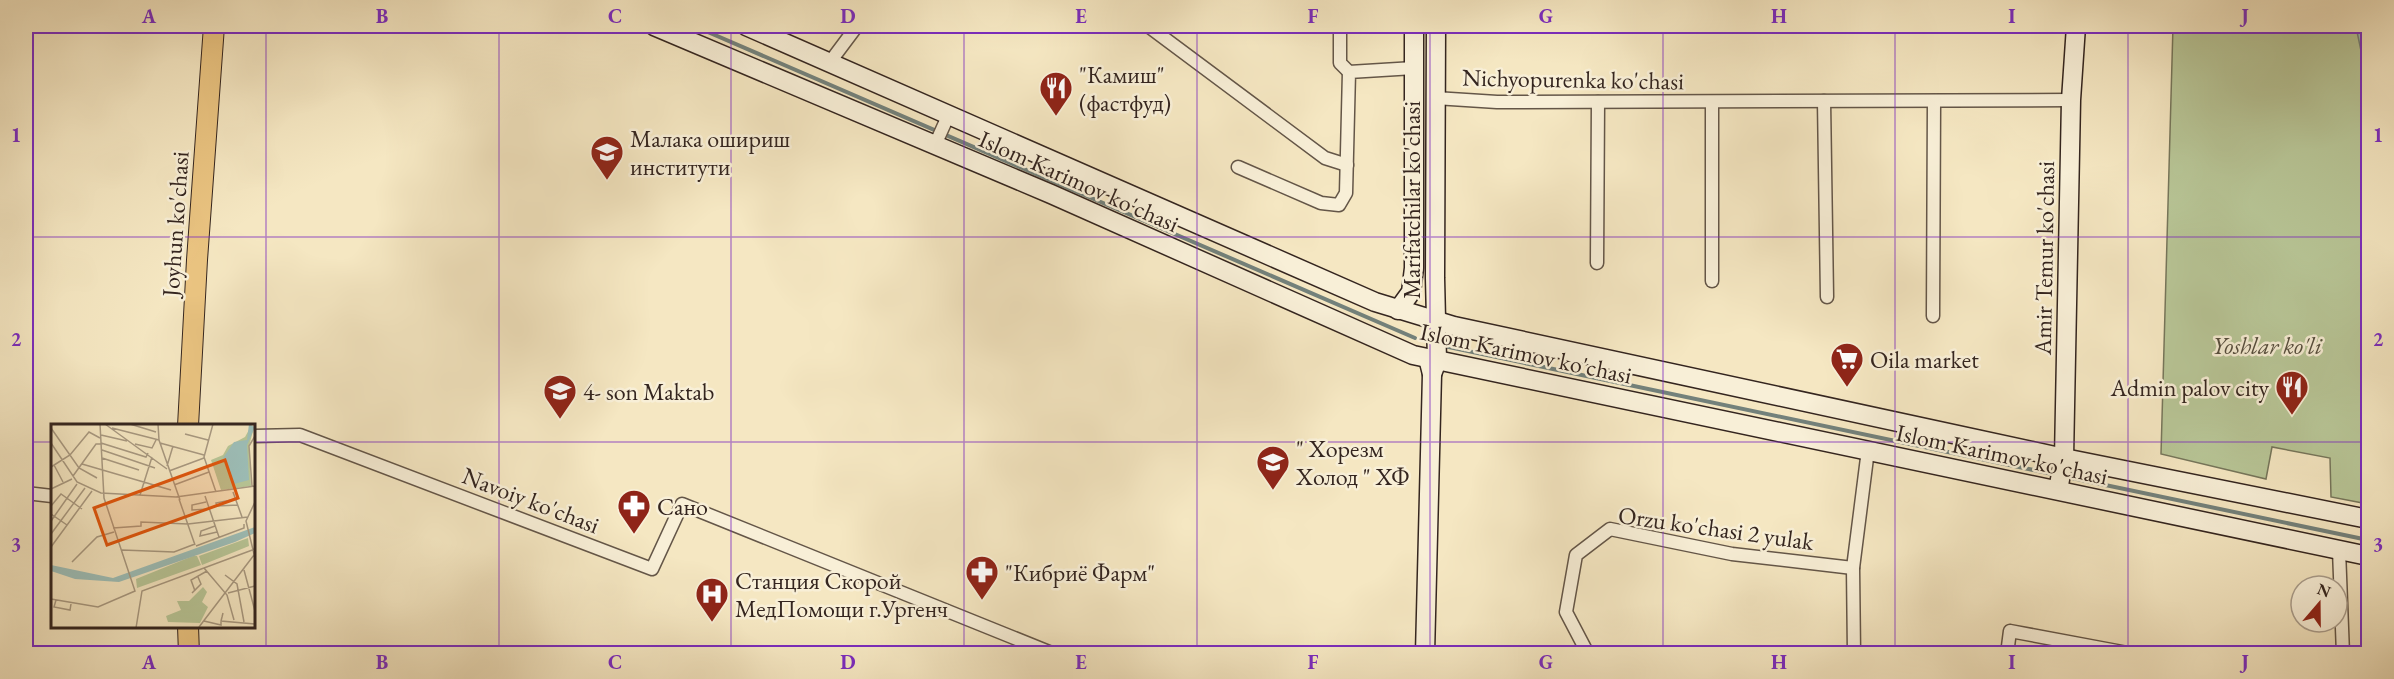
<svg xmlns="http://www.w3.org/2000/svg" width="2394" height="679" font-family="'EB Garamond',serif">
	<rect width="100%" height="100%" fill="#f5e7c2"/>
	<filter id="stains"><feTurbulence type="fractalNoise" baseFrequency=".00333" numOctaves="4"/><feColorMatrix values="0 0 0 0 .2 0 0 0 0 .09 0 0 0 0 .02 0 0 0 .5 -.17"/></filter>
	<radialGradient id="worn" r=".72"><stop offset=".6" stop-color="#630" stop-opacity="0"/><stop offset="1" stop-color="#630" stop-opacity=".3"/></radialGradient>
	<polygon fill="#b8c697" stroke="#76765b" stroke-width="1.5" points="2173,26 2368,26 2368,504 2331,497 2330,458 2272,447 2266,479 2161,454"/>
	<polygon fill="#9dbfb9" stroke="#73817b" stroke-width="1.5" points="2356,26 2368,26 2368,84 2356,27"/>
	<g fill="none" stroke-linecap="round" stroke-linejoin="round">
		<g stroke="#73817b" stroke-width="4">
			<polyline points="694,26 1415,338"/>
			<polyline points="1444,346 2057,475"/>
			<polyline points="2067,477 2368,540"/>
		</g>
		<g stroke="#645648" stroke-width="15">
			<g id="street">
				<polyline points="1148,26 1325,158 1347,165"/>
				<polyline points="1340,26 1340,63 1349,72"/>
				<polyline points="830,62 857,26"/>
				<polyline points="1435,98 1497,102 2071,100"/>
				<polyline points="1824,101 1827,297"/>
				<polyline points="1712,102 1712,281"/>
				<polyline points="935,145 949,114"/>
				<polyline points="1238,167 1321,203 1339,205 1346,193 1349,72 1414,68"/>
				<polyline points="1597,263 1598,102"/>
				<polyline points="1933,316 1934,101"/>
				<polyline points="254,436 300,435 652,569 682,504 1054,654"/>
				<polyline points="26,493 52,496"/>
				<polyline points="2339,550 2343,654"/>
				<polyline points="1588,654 1566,612 1576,555 1610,529 1732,554 1853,568"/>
				<polyline points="1854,654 1853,568 1868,450"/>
				<polyline points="2007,654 2010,631 2133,654"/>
			</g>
		</g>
		<g stroke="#34251f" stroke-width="21">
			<g id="secondary">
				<polyline points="654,26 1051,194 1413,355 2368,556"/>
				<polyline points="746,26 1375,302 1454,326 2064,458 2368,519"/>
				<polyline points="1398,310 1411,292 1414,268 1414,26"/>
				<polyline points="1432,374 1437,361 1435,278 1436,26"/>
				<polyline points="2058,490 2064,458 2071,100 2076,26"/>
				<polyline points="1425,654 1432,374 1429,362"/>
			</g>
		</g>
		<g stroke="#34251f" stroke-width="22">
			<g id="primary">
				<polyline points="188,426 197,260 214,26"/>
				<polyline points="188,626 189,654"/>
			</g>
		</g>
		<use href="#street" stroke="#f8efd7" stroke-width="12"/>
		<use href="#secondary" stroke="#f8efd7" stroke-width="18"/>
		<use href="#primary" stroke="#eac481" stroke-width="20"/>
	</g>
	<path fill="none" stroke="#7b2cbf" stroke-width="1.5" stroke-opacity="0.55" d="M266 26V654M499 26V654M731 26V654M964 26V654M1197 26V654M1430 26V654M1663 26V654M1895 26V654M2128 26V654M26 237H2368M26 442H52M254 442H2368"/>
	<defs>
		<g id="restaurant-pin" transform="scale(1.725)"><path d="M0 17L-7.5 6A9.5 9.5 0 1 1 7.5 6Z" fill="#8f2418" stroke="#f8efd7"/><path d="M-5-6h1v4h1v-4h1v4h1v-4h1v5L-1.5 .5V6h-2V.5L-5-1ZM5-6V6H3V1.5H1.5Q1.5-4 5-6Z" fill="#fff"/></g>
		<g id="school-pin" transform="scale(1.725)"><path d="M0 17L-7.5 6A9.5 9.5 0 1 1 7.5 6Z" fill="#8f2418" stroke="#f8efd7"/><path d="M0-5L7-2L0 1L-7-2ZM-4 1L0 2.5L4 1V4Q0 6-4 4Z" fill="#fff"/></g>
		<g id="supermarket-pin" transform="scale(1.725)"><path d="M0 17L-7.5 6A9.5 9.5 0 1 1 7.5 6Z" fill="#8f2418" stroke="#f8efd7"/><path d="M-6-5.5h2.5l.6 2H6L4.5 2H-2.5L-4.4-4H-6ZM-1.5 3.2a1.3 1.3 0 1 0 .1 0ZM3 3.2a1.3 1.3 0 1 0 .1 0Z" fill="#fff"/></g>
		<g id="pharmacy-pin" transform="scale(1.725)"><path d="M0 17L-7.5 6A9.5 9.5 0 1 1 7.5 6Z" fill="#8f2418" stroke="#f8efd7"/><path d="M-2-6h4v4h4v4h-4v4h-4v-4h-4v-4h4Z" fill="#fff"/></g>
		<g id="hospital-pin" transform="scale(1.725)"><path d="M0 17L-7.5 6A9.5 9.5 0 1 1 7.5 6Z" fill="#8f2418" stroke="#f8efd7"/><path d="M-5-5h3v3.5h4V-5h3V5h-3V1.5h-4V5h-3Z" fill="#fff"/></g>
	</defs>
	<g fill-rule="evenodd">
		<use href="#restaurant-pin" x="1056" y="88"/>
		<use href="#school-pin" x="607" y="152"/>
		<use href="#supermarket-pin" x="1847" y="359"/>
		<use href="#restaurant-pin" x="2292" y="387"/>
		<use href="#school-pin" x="560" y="391"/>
		<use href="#school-pin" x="1273" y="462"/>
		<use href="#pharmacy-pin" x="634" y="506"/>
		<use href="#pharmacy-pin" x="982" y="572"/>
		<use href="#hospital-pin" x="712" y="594"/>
	</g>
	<g text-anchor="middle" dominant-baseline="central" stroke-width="5" stroke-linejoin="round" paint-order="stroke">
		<g font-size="24" fill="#34251f" stroke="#f8efd7" text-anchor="start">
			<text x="1079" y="74">"Камиш"<tspan x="1079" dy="28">(фастфуд)</tspan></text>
			<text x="630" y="138">Малака ошириш<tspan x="630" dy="28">институти</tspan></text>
			<text x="1870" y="359">Oila market</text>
			<text x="2269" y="387" text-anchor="end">Admin palov city</text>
			<text x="583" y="391">4- son Maktab</text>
			<text x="1296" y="448">" Хорезм<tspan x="1296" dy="28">Холод " ХФ</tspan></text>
			<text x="657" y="506">Сано</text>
			<text x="1005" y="572">"Кибриё Фарм"</text>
			<text x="735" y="580">Станция Скорой<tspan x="735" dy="28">МедПомощи г.Ургенч</tspan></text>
		</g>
		<g font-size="24" fill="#34251f" stroke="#f8efd7">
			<text transform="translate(1573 79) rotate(1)">Nichyopurenka ko'chasi</text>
			<text transform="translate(1079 181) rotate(24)">Islom Karimov ko'chasi</text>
			<text transform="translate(1411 200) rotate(-90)">Marifatchilar ko'chasi</text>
			<text transform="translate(175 224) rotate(-86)">Joyhun ko'chasi</text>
			<text transform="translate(2044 258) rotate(-89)">Amir Temur ko'chasi</text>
			<text transform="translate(1526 353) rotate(12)">Islom Karimov ko'chasi</text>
			<text transform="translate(2002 454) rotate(12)">Islom Karimov ko'chasi</text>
			<text transform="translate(531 500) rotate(21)">Navoiy ko'chasi</text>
			<text transform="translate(1716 528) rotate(8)">Orzu ko'chasi 2 yulak</text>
		</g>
		<g font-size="24" font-style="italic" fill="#554d3d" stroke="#f8efd7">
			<text x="2267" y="345">Yoshlar ko'li</text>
		</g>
	</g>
	<g transform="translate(51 424)">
		<rect width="204" height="204" fill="#f5e7c2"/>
		<path d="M199 4 202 7 198 22 200 62 170 66 160 36 172 31 177 22 194 13ZM197 114 198 122 151 141 148 132ZM142 132H146L150 141 86 164 85 155ZM152 163 156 168 151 178 157 183 149 199 117 198 115 192 130 186 126 177H138Z" fill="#b8c697"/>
		<path d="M198 0 204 3 196 21 198 56 183 60 172 34 183 18 196 16ZM204 103V109L184 118 68 158 24 155 0 147V141L62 154Z" fill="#9dbfb9"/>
		<path fill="none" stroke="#a89981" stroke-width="1.5" d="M54 0 116 45M79 0 105 8M107 0 108 16 129 76M162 0 153 33 165 68M0 4 28 44 46 54M61 4 108 16M134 10 157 16M50 11 76 17M0 19 26 58 50 69 125 73 204 62M50 19 95 33 97 29M109 19 153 31M84 20 101 24 105 16M51 26 104 44M51 34 88 46M31 40 120 66M3 41 12 58M116 42 122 22M0 43 19 31 38 8 49 14M118 47 153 34M22 52 45 20H50M123 61 158 48M201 62 198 22 204 12M0 65 21 55M182 68 191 93M89 71 101 33M154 72 168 113M128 75 144 121M185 75 165 79 166 82 187 81M155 78 141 81V86L158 85M204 78 195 97 204 134M0 82 10 70 31 85M0 90 16 101M0 97 26 60M164 102 150 107 149 112 166 108M62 104 90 102V98L137 100 197 93M0 110 34 64M145 122 193 104V100M0 123 41 67M71 126 123 128 144 120M21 138 46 113 63 108M153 144 176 171 183 196M193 146 204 187M174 151 186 160 193 198M144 167 140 156 156 147M141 169 150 160 147 153M177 169 204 162M0 175 47 183 84 167 53 74 49 0M5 176 3 183 19 186 20 180M171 193 172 189 170 197 204 200M153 197 170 201V197M148 203 203 131M85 204 91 167 204 125"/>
		<path fill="#df560d" fill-opacity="0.15" stroke="#df560d" stroke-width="3" d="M174 36 187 74 56 121 43 84Z"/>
		<rect width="204" height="204" fill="none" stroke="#34251f" stroke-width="3"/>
	</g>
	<rect width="2394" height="679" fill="none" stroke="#f5e7c2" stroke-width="66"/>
	<g transform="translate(2319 604) rotate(20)"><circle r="28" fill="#f8efd7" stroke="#aa9e8d" stroke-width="1.5"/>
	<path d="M0-4.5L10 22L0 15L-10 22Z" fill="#8f2418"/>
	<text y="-9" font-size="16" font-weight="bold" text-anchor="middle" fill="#34251f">N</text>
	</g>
	<rect x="33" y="33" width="2328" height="613" fill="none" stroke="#7b2cbf" stroke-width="2"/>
	<g font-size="20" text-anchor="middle" font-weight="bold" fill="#7b2cbf">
		<text x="149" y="23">A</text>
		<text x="382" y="23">B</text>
		<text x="615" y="23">C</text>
		<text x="848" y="23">D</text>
		<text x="1081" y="23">E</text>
		<text x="1313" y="23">F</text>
		<text x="1546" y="23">G</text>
		<text x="1779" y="23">H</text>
		<text x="2012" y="23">I</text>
		<text x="2245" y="23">J</text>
		<text x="16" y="142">1</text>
		<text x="2378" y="142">1</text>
		<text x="16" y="346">2</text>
		<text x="2378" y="346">2</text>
		<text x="16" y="551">3</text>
		<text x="2378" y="551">3</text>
		<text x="149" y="669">A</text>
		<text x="382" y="669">B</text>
		<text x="615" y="669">C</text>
		<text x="848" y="669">D</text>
		<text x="1081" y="669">E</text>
		<text x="1313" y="669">F</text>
		<text x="1546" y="669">G</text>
		<text x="1779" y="669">H</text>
		<text x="2012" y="669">I</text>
		<text x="2245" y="669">J</text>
	</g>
	<rect width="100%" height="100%" filter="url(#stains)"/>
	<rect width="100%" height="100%" fill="url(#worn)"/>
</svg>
